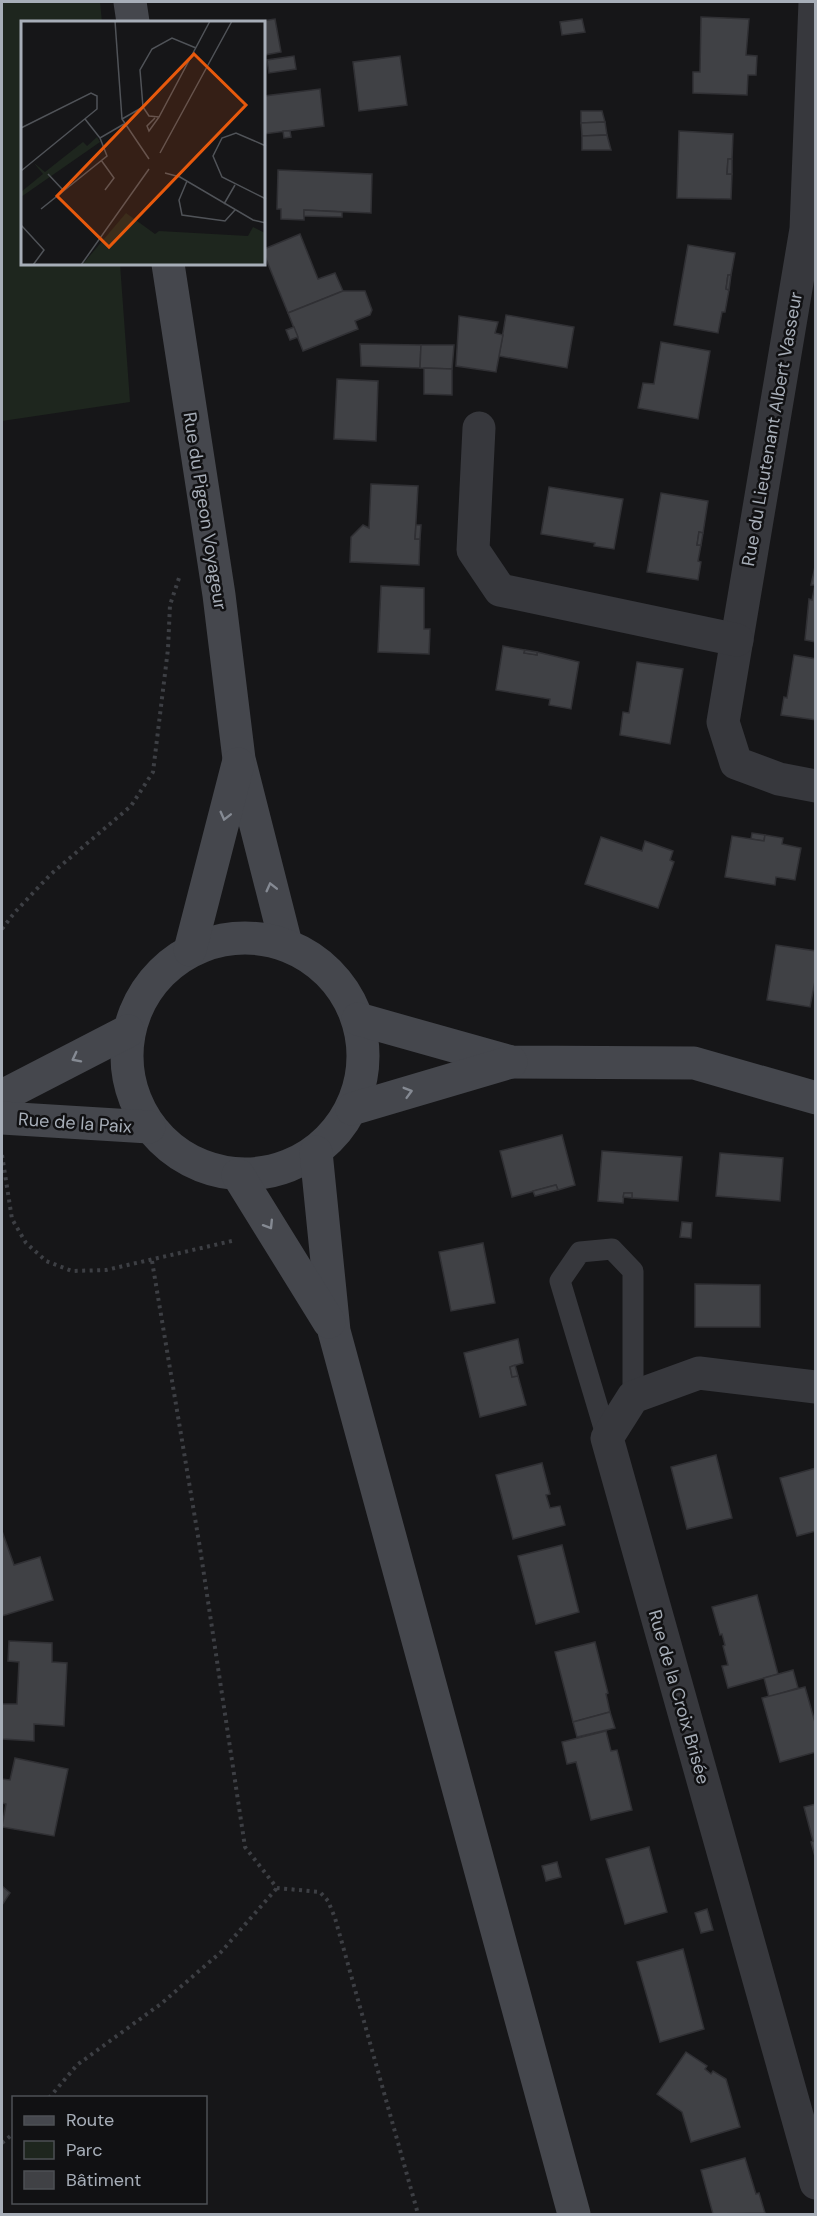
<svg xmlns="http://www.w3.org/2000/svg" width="817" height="2216" font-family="'DM Sans',sans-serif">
	<rect width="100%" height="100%" fill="#161618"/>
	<polygon fill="#1e261e" points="2,2 100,2 102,22 22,22 22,264 120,264 130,402 2,421"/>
	<g fill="#404145" stroke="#303034" stroke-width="1.5">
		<polygon points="701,17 749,19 746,55 757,56 756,75 748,75 747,95 693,93 693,72 700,72"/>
		<polygon points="275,19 281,52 265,55 264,59 264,22 254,22"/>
		<polygon points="582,19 585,32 562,35 560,22"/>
		<polygon points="294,56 296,69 269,73 267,60"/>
		<polygon points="400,56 407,105 359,111 353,62"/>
		<polygon points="320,89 324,126 264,134 264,96"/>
		<polygon points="581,111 602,111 605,122 581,123"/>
		<polygon points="605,122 607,135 582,136 581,123"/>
		<polygon points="283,131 290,131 291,137 284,138"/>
		<polygon points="679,131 733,134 732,159 728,159 727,174 732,174 731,199 677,198"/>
		<polygon points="607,135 611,150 582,150 582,136"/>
		<polygon points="728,159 732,159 732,174 727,174"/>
		<polygon points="278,170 372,174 371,213 304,210 304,220 281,219 281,209 277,209"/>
		<polygon points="304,210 342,212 342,217 304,216"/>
		<polygon points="300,234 318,279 335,273 343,291 288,313 264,254 264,249"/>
		<polygon points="688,245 735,253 731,275 728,275 726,289 729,290 725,312 722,312 718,333 674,325"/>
		<polygon points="728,275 731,275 729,290 726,289"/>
		<polygon points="343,291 365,291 372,310 370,315 355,321 358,329 303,351 288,313"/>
		<polygon points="506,315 574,327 567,368 499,356"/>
		<polygon points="459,316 498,322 495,333 503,335 496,372 456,366"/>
		<polygon points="294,327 298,337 290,340 286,330"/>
		<polygon points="661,342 710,351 698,419 638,408 643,383 654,384"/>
		<polygon points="360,344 421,345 420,368 361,366"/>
		<polygon points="421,345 454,345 452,369 420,368"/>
		<polygon points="424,368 452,369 452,395 424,394"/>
		<polygon points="337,379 378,381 376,441 334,439"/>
		<polygon points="371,484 418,486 415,539 420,539 419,565 350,562 351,537 363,525 369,528"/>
		<polygon points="549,487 623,499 614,549 594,546 595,543 541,534"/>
		<polygon points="661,493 708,501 703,533 699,532 697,545 701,545 698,561 701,562 698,580 647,572"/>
		<polygon points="416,525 421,525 420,539 415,539"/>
		<polygon points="699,532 703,533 701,545 697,545"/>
		<polygon points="816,562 816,642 805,640 809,599 812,600 815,585 811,585"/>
		<polygon points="381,586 424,588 424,629 430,629 429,654 378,652"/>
		<polygon points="503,646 525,650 524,653 537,655 537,652 579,662 571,709 549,705 550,699 496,690"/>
		<polygon points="525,650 537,652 537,655 524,653"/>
		<polygon points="794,655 816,659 816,720 781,715 784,697 787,698"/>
		<polygon points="637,662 683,669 670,744 620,735 623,712 629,713"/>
		<polygon points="752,833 765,835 764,841 751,839"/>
		<polygon points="765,835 783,838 782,844 801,848 795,880 776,877 775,885 725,877 732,836 764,841"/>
		<polygon points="601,837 642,851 645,841 673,851 670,860 674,862 658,908 585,884"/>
		<polygon points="776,945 816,951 816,976 810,1007 767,1000"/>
		<polygon points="562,1135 575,1185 558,1190 556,1185 512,1197 500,1151"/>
		<polygon points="602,1151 682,1157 678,1201 632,1198 632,1193 624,1193 623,1203 598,1201"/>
		<polygon points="720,1153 783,1158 780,1201 716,1196"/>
		<polygon points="556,1185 558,1190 535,1196 533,1191"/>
		<polygon points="624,1193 632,1193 632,1198 623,1197"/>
		<polygon points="682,1222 692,1223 691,1238 680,1237"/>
		<polygon points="483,1243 495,1303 451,1311 439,1252"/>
		<polygon points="695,1284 760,1285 760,1327 695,1327"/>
		<polygon points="518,1339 523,1363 510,1367 512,1377 518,1376 526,1405 480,1417 464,1353"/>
		<polygon points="515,1365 518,1376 512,1377 510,1367"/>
		<polygon points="716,1455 732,1518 687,1529 671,1467"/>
		<polygon points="542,1463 550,1494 546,1495 550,1508 560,1506 565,1525 513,1539 496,1475"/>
		<polygon points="816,1468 816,1531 797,1536 780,1478"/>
		<polygon points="2,1531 14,1565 40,1557 53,1600 2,1616"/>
		<polygon points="562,1545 579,1612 536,1624 518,1556"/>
		<polygon points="757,1595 778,1674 728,1688 722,1666 728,1665 723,1646 725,1645 722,1634 720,1635 712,1607"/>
		<polygon points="9,1641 52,1643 52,1662 67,1663 64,1726 34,1724 34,1741 2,1739 2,1704 17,1704 19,1662 8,1661"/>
		<polygon points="595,1642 608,1693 606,1694 610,1712 573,1722 555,1652"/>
		<polygon points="793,1670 798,1688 769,1697 764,1678"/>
		<polygon points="805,1687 816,1726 816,1752 780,1762 762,1698"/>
		<polygon points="610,1712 615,1728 577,1737 573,1722"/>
		<polygon points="606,1731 611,1751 617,1750 632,1810 591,1820 576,1762 567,1764 562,1742"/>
		<polygon points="15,1758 68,1769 54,1836 2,1827 6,1804 2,1803 2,1779 10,1780"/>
		<polygon points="816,1804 816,1860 811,1842 813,1841 804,1807"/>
		<polygon points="649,1847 667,1912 625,1924 606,1859"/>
		<polygon points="557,1862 561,1877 546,1881 542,1866"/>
		<polygon points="2,1886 10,1893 2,1905"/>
		<polygon points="707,1909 713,1930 701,1933 695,1913"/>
		<polygon points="683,1949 704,2029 660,2042 637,1962"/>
		<polygon points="686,2052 707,2066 705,2069 711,2074 713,2071 726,2079 740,2127 691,2142 682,2112 657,2094"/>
		<polygon points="745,2158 756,2194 759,2193 765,2213 713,2214 701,2170"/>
	</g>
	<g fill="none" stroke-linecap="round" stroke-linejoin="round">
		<g stroke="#3d3f44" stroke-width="4" stroke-dasharray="3 4.5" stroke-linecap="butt">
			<polyline points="2,929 15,912 51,874 131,806 153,772 168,649 170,605 179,578"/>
			<polyline points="2,1155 12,1219 26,1243 46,1261 72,1271 106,1270 236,1240"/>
			<polyline points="152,1261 200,1548 245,1847 277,1888 320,1892 328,1901 335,1918 418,2214"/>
			<polyline points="49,2098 77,2065 162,2003 221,1952 277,1888"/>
			<polyline points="2,2143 14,2133"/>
		</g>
		<polyline stroke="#37383d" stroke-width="21" points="607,1438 560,1281 580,1252 612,1249 633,1271 633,1397"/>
		<g stroke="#37383d" stroke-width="33">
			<polyline points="815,2 806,229 723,722 736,763 779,779 816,786"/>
			<polyline points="479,428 473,550 500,590 737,640"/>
			<polyline points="816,1387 699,1373 633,1397 607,1438 816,2183"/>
		</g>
		<g stroke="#45474d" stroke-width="33">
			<polyline points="130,2 133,22"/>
			<polyline points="168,264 219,595 239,759 286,944"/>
			<circle cx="245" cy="1056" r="118"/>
			<polyline points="190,950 238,764"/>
			<polyline points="358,1019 511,1062 694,1063 816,1098"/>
			<polyline points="2,1096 128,1031"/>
			<polyline points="352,1109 511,1062"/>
			<polyline points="2,1118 149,1127"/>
			<polyline points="316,1152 334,1331 574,2214"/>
			<polyline points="238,1175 329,1322"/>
		</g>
	</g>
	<defs><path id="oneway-chevron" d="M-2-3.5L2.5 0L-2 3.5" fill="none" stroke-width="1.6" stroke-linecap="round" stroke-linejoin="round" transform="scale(1.5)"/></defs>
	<g stroke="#858a93">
		<use href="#oneway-chevron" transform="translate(225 816) rotate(104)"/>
		<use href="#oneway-chevron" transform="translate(271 887) rotate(-104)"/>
		<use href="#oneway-chevron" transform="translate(76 1058) rotate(153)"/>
		<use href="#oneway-chevron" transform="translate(408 1092) rotate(-16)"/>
		<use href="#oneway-chevron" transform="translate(269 1225) rotate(58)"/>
	</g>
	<g text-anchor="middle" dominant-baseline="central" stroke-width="5" stroke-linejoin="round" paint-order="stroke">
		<g font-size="18" fill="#a7aeb8" stroke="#111113">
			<text transform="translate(772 429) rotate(-80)">Rue du Lieutenant Albert Vasseur</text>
			<text transform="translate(205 511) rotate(81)">Rue du Pigeon Voyageur</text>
			<text transform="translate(75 1123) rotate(4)">Rue de la Paix</text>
			<text transform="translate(679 1697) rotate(74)">Rue de la Croix Brisée</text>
		</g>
	</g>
	<g transform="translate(21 21)">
		<rect width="244" height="244" fill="#161618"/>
		<path d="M76 116 79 121 0 176V171L22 153 13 142 24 151 62 121 66 125ZM105 192 134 213 138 210 227 215 232 206 244 212V244H61Z" fill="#1e261e"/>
		<path fill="none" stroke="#505358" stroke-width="1.5" d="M94 0 101 98 128 138M122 86 128 95 138 96 189 0M134 97 126 105 128 110 138 96M64 98 79 117 103 103M101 98 122 86 119 49 131 28 151 17 175 27M0 107 70 72 76 75V88L0 150M245 125 215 112 201 117 192 135 201 156 245 178M139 132 211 0M80 139 93 157 84 169M144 152 159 156 232 199 245 202M27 153 42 169M166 160 158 179 161 194 204 200 214 189M203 183 214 164M20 188 86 135 79 117M0 204 23 229 12 244M60 244 128 148"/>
		<path fill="#e8590c" fill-opacity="0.15" stroke="#e8590c" stroke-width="3" d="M173 33 225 84 88 226 36 175Z"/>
		<rect width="244" height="244" fill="none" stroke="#a7aeb8" stroke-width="3"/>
	</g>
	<rect width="817" height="2216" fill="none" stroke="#a7aeb8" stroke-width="6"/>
	<rect x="12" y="2096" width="195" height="108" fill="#111113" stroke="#4d5055" stroke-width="1.5"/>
	<rect x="24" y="2116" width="30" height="9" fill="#45474d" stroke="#4d5055" stroke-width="1.5"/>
	<text x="66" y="2126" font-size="18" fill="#a7aeb8">Route</text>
	<rect x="24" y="2141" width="30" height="18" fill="#1e261e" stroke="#4d5055" stroke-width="1.5"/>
	<text x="66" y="2156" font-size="18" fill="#a7aeb8">Parc</text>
	<rect x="24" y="2171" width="30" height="18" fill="#404145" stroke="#4d5055" stroke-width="1.5"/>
	<text x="66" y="2186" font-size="18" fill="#a7aeb8">Bâtiment</text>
</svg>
